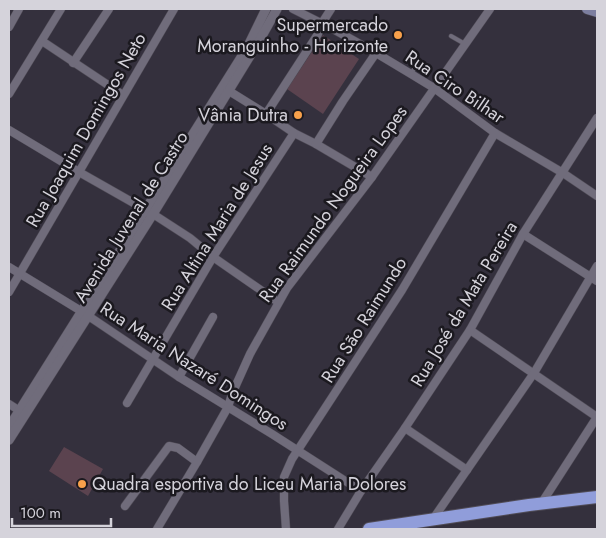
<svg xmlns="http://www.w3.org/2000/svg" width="606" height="538" font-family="Jost,sans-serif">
	<rect width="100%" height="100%" fill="#34303d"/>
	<g fill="#5b434f">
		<polygon points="323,35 359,59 323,114 287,89"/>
		<polygon points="64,447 103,469 88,496 49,471"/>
	</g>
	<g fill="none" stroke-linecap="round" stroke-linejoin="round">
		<g stroke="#504c57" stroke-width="5">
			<g id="service">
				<polyline points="451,36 465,44"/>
				<polyline points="411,74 419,61"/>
			</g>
		</g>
		<g stroke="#504c57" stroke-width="9">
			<g id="minor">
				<polyline points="293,9 333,29 376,53 411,74 434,88 495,133 563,173 597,196"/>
				<polyline points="9,27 19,9"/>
				<polyline points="42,41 123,95"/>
				<polyline points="73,63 109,9"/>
				<polyline points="229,91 266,114 294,133 316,144 372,177"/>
				<polyline points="9,94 61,9"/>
				<polyline points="266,114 318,34 322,23 331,9"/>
				<polyline points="9,130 79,172 153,214 190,238 213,257 278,302"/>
				<polyline points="316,144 343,101 376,53"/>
				<polyline points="523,234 597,281"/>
				<polyline points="9,267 81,311 179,377 272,434 361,491"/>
				<polyline points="9,292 174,9"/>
				<polyline points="470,330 597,417"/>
				<polyline points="179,377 213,317"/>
				<polyline points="127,403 213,257 294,133"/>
				<polyline points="9,404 20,411"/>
				<polyline points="405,428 467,470"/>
				<polyline points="541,504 597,417"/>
				<polyline points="125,506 169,446 178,448 197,462"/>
				<polyline points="433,519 534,373 597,266"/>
				<polyline points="157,529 197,462 228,407 232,394 250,354 287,288 372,177 490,9"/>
				<polyline points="286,529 284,501 284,477 292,459 402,290 495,133"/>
				<polyline points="338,529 361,491 405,428 470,330 523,234 597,118"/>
			</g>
		</g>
		<g stroke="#504c57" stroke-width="10">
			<g id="tertiary">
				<polyline points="9,427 247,48 266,9"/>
				<polyline points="9,440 153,214 258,43 277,9"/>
			</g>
		</g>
		<g stroke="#504c57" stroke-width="11">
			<polyline id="secondary" points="587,9 597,12"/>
		</g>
		<g stroke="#504c57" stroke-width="14">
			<polyline id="trunk" points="369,529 529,505 597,497"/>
		</g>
		<use href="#service" stroke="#706c7b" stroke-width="4"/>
		<use href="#minor" stroke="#706c7b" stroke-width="8"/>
		<use href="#tertiary" stroke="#706c7b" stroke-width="9"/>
		<use href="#secondary" stroke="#7c7e9f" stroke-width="10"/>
		<use href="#trunk" stroke="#909dda" stroke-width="12"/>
	</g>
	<g fill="#f8a14b" stroke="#1b191f" stroke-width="2">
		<circle cx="398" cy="35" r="5"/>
		<circle cx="298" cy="115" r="5"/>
		<circle cx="82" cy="484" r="5"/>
	</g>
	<g text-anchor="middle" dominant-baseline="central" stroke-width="5" stroke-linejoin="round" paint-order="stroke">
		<g font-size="18" fill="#d5d3db" stroke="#1b191f" text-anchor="end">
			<text x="388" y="25">Supermercado<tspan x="388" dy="21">Moranguinho - Horizonte</tspan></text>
			<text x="288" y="115">Vânia Dutra</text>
			<text x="92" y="484" text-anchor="start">Quadra esportiva do Liceu Maria Dolores</text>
		</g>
		<g font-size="18" fill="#d5d3db" stroke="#1b191f">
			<text transform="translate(455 87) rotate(34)">Rua Ciro Bilhar</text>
			<text transform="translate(86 130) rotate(-60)">Rua Joaquim Domingos Neto</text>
			<text transform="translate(333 204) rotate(-54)">Rua Raimundo Nogueira Lopes</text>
			<text transform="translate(131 217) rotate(-58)">Avenida Juvenal de Castro</text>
			<text transform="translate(217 227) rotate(-58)">Rua Altina Maria de Jesus</text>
			<text transform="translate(464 304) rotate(-59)">Rua José da Mata Pereira</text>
			<text transform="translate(364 320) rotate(-58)">Rua São Raimundo</text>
			<text transform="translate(194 366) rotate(33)">Rua Maria Nazaré Domingos</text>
		</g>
	</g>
	<rect width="606" height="538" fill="none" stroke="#d5d3db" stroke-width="20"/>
	<path d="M12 518v8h99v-8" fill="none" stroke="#d5d3db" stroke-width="2.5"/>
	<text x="20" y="518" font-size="15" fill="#d5d3db" stroke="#1b191f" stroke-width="4" paint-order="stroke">100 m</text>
</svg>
